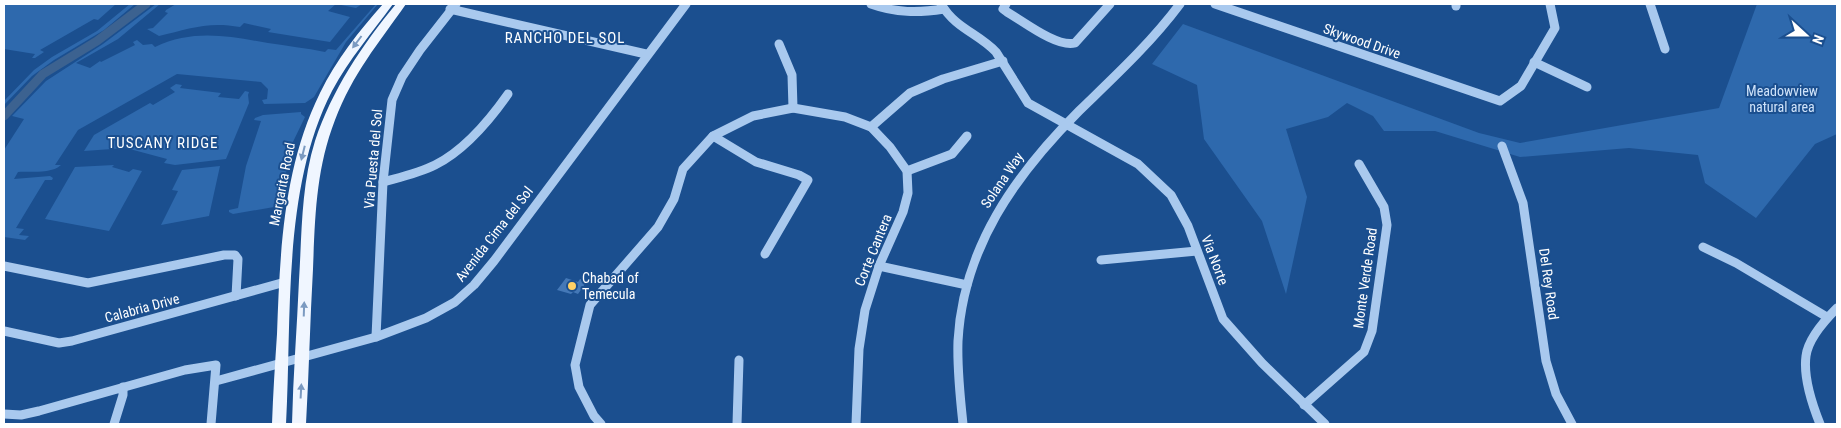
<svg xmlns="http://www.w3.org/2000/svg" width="1841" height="428" font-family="'Roboto Condensed',sans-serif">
	<rect width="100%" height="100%" fill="#1b4f8f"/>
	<g fill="#2e69ad">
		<polygon points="4,4 116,4 98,20 94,19 40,50 44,52 35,58 32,58 35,54 4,49"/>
		<polygon points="130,4 135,4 104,30 54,60 32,76 4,105 4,101 34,70 52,57 97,31"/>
		<path d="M156 4H160L118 39 76 63 90 68 100 61 101 62 135 45 133 42 137 40 143 45 152 44 155 47C193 29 228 36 268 43 287 46 306 48 325 52L328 49 336 50 376 4H378L346 42 314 97 305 103 264 104 262 100 267 99 268 89 261 82 177 74 78 130 55 165H61C52 174 30 171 18 172L14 179 50 176 53 178 52 180H45L16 228 24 229 19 235 29 236 25 240 4 237V150L24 119 12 116 46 81 103 44Z"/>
		<path d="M176 4H362L356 8 336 4 328 11 350 17 330 42 268 32 271 29 244 23 240 27C208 21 188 29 159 36L147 29 153 28 168 13 165 12 166 10Z"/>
		<polygon points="1757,4 1837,4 1837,134 1815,144 1756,218 1705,183 1698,155 1629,148 1520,157 1435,131 1384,131 1373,116 1347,103 1328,117 1286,129 1307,197 1286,294 1262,221 1204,139 1197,85 1152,64 1183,24 1479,133 1520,143 1719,108"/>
		<polygon points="176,84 182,85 180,88 221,93 218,97 239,99 245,91 249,92 248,95 249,103 226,159 175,165 164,163 167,159 126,148 84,151 94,135 150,103 153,105 175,92 170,88"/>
		<polygon points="301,112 301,114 305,117 290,148 282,199 274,207 233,214 229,212 229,210 238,208 246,166 261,121 254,120 255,118 263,115"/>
		<polygon points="114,165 112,167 129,172 133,169 142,171 109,231 45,219 75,167"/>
		<polygon points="220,166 209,216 161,225 178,191 172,190 182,170"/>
	</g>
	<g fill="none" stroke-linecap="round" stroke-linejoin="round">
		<polyline stroke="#3c6290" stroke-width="9" points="4,116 43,74 97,41 146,4"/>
	</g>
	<polygon fill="#4478b7" points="566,278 578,282 580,279 587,281 578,294 573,292 571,294 557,290"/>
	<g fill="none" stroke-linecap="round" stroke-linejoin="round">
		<g stroke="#a9c9ee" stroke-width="9">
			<path d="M871 4C896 13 918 13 944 9"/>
			<path d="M941 4C956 29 978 33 996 52L1028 103 1138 164 1171 195 1188 226 1223 319 1262 363 1325 424"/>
			<path d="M1006 4 1003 9 1007 12C1023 21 1057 48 1075 43L1110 4"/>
			<polyline points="1215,4 1500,101 1521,86 1555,28 1550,4"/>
			<polyline points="1456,4 1456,6"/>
			<polyline points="1650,4 1665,49"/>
			<polyline points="450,9 646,54"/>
			<polyline points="779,44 792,75 793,108"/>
			<polyline points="1534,62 1587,87"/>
			<polyline points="871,127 910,93 943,79 1003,61"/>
			<polyline points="713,136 756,162 799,175 808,180 765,254"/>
			<polyline points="1502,146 1523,203 1546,361 1556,394 1572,424"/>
			<polyline points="907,171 952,154 967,136"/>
			<path d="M383 182C401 177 419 173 435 165 465 150 489 121 508 94"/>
			<polyline points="1703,247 1736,263 1827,317"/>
			<polyline points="1101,260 1197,251"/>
			<polyline points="4,266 88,283 224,255 235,255 238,259 236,296"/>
			<polyline points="879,266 967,285"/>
			<polyline points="4,331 59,343 72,341 285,282"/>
			<polyline points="376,337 383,182 392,100 402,77 420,50 456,4"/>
			<polyline points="216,381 376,337 426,318 455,302 474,285 494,261 686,4"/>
			<polyline points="1304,405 1364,352 1372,331 1387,225 1384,207 1359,164"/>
			<polyline points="4,414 21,415 39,411 185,370 216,365 211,424"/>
			<polyline points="114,424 123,395 123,387"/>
			<polyline points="601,424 594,416 579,387 575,365 590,305 658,227 674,199 683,169 713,136 753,116 793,108 845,117 871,127 890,147 907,171 908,193 903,212 879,266 865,310 859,349 856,424"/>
			<polyline points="737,424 739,360"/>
			<path d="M963 424C960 396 957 369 958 341 963 248 1015 175 1079 111 1114 77 1150 44 1180 4"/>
			<path d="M1820 424C1812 404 1803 378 1806 356 1808 339 1825 320 1837 308"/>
		</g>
		<g fill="#f0f6ff" fill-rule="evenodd">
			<path d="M383 4H393C372 33 349 59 332 91 282 188 292 317 286 424H272C273 394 275 364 277 334 280 252 283 168 320 93 336 60 359 31 383 4Z"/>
			<path d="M396 4H406C378 44 353 73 335 120 316 169 315 217 313 269 310 320 309 372 306 424H292C293 376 297 328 299 280 302 233 301 186 315 141 332 90 362 45 396 4Z"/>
		</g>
	</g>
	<defs><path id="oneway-solid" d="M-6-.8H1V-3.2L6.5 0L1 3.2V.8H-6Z" transform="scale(1.25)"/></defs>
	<g fill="#7b9ac1">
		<use href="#oneway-solid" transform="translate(357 42) rotate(127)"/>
		<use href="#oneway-solid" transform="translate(303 153) rotate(104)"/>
		<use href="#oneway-solid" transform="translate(304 309) rotate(-88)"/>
		<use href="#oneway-solid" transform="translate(301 391) rotate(-87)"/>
	</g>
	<circle fill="#ffd166" stroke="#1b4f8f" stroke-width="2" cx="572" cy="286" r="5"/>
	<g text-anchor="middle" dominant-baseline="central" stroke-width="4" stroke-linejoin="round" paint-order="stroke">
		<g font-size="14" fill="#fff" stroke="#1b4f8f">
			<text transform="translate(1362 41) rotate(19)">Skywood Drive</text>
			<text transform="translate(373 159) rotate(-85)">Via Puesta del Sol</text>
			<text transform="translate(1002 180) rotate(-56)">Solana Way</text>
			<text transform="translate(282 184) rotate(-79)">Margarita Road</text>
			<text transform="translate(494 234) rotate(-52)">Avenida Cima del Sol</text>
			<text transform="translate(873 250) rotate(-68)">Corte Cantera</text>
			<text transform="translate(1215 260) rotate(69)">Via Norte</text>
			<text transform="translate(1365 278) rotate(-82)">Monte Verde Road</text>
			<text transform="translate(1549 284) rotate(82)">Del Rey Road</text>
			<text transform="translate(142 308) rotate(-15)">Calabria Drive</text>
		</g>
		<g font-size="14" fill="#cfe3fa" stroke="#1b4f8f">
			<text x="1782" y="91">Meadowview<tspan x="1782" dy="16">natural area</tspan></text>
		</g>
		<g font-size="14" fill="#fff" stroke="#1b4f8f" text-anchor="start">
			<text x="582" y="278">Chabad of<tspan x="582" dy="16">Temecula</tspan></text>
		</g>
		<g font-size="15" letter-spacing="1" fill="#fff" stroke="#1b4f8f">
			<text x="565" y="38">RANCHO DEL SOL</text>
			<text x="163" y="143">TUSCANY RIDGE</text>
		</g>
	</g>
	<rect width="1841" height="428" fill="none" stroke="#ffffff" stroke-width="10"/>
	<g transform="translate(1806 35) rotate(111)" stroke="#1b4f8f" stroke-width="4" paint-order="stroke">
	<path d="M0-4L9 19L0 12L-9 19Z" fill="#ffffff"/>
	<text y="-8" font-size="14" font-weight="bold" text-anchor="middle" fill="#ffffff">N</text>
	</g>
</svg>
